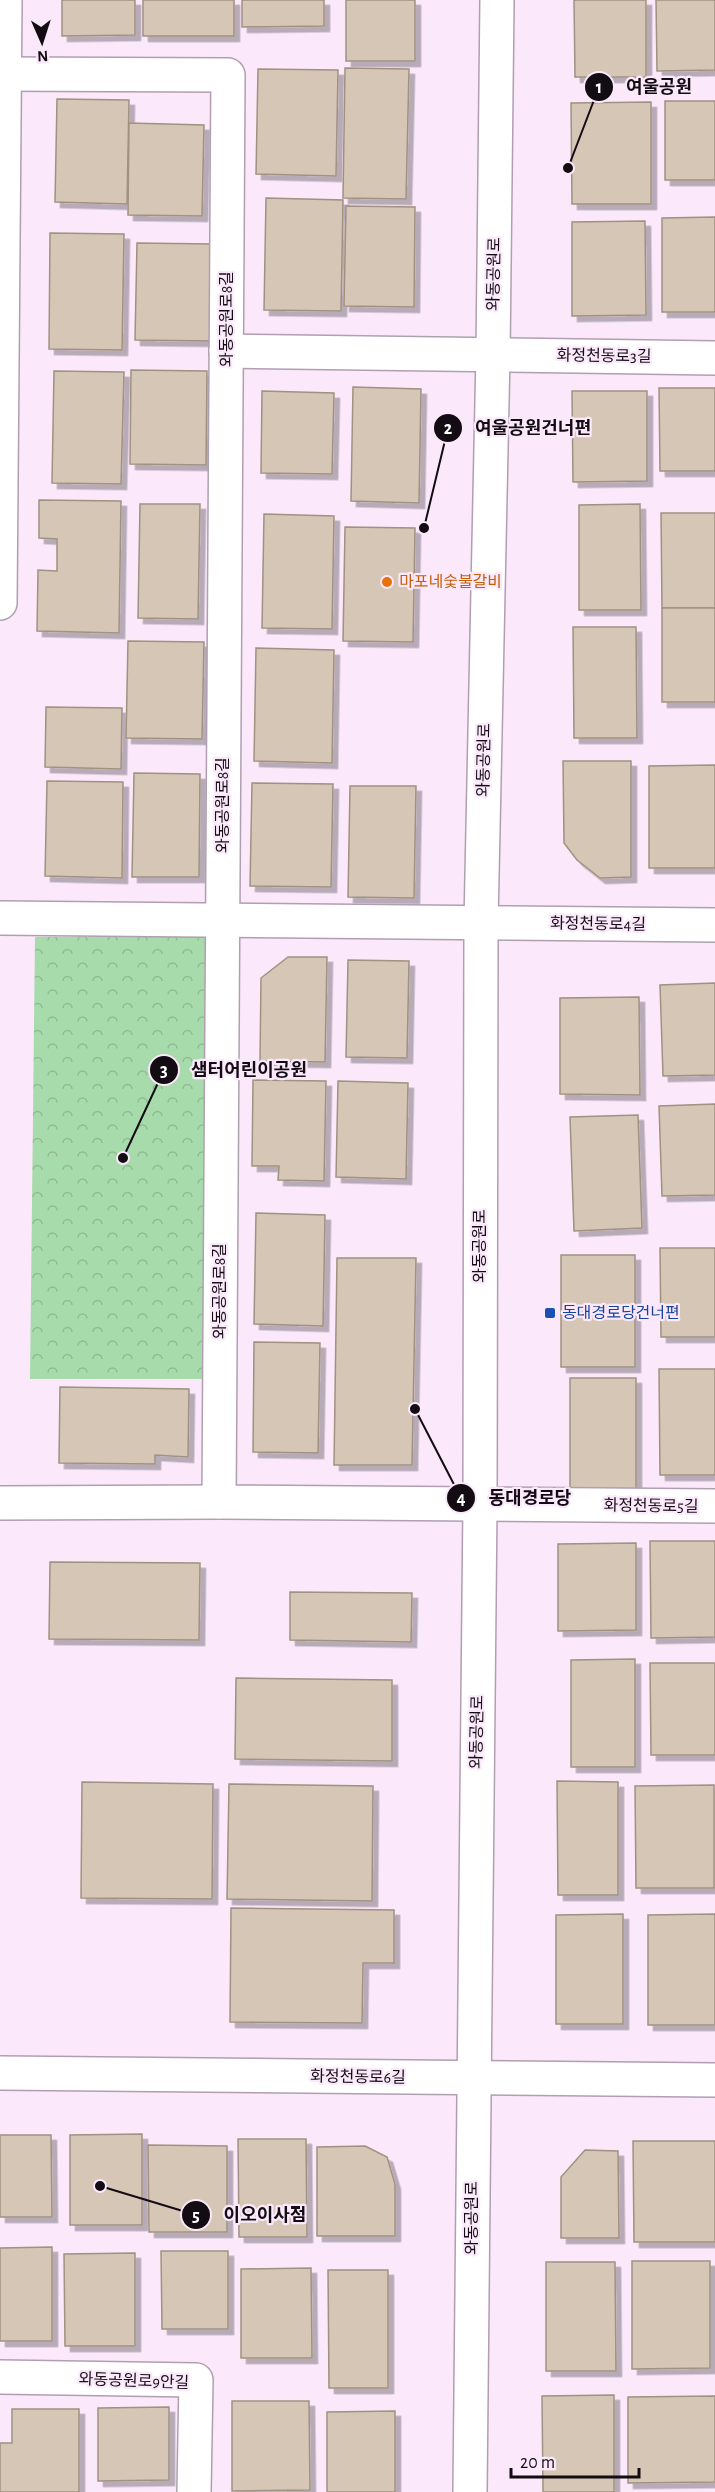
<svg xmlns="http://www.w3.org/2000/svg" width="715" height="2492" font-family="'Alegreya Sans','Noto Sans KR',sans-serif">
	<defs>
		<pattern id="forest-crowns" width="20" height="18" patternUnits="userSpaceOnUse" patternTransform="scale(1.5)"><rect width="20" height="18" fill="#a8dbab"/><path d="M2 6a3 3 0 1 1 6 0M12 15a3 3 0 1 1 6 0" fill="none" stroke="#90bb92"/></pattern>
		<filter id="shadow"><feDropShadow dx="5.5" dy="5.5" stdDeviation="0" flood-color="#0004"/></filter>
	</defs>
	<rect width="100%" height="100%" fill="#fbe9fb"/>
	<polygon fill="url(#forest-crowns)" points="214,936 211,1379 30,1379 35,937"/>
	<g fill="#d6c6b5" stroke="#a19181" stroke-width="1.5" filter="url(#shadow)">
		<polygon points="62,0 135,0 135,35 62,36"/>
		<rect x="143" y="0" width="91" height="36"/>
		<polygon points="242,0 324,0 324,26 242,27"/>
		<rect x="346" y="0" width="69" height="61"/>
		<polygon points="574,0 646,0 646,77 575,77"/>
		<polygon points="656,0 715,0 715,70 657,71"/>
		<polygon points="345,68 409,69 406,199 343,198"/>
		<polygon points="258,69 338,70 336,176 256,174"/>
		<polygon points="57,99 129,100 127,204 55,202"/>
		<rect x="665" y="101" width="50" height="79"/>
		<polygon points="651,102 651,204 572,204 571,103"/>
		<polygon points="129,123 204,125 202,216 128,215"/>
		<polygon points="266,198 343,200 341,311 264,310"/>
		<polygon points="346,206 415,207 414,307 344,306"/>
		<polygon points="715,217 715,312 662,312 662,218"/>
		<polygon points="645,221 646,315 572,316 572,222"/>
		<polygon points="50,233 124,234 122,350 49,349"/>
		<polygon points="137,243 213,244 212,341 135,340"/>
		<polygon points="131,370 207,371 206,465 130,464"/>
		<polygon points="54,371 124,372 121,484 52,483"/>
		<polygon points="353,387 421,389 419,503 351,501"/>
		<polygon points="659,388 715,388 715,471 660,471"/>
		<polygon points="262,391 334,393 332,474 261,473"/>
		<polygon points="572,391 647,391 647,481 573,482"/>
		<polygon points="39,500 121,501 119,633 37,631 38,570 57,571 57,539 39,538"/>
		<polygon points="140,504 200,504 198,619 138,618"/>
		<polygon points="640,504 641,610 579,610 579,505"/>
		<polygon points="661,513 715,513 715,608 662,608"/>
		<polygon points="264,514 334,516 332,629 262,628"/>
		<polygon points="345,527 415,528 413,642 343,641"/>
		<rect x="662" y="608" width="53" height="94"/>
		<polygon points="573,627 636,627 637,738 574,738"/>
		<polygon points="128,641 204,642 202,739 126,738"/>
		<polygon points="256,648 334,650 332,763 254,761"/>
		<polygon points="46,707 122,708 121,769 45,767"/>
		<polygon points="563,761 631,761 631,877 600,878 577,860 564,843"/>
		<polygon points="715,765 715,868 649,868 649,766"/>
		<polygon points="134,773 200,774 199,877 132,877"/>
		<polygon points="47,781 123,782 122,878 45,876"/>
		<polygon points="252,783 333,784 331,887 250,886"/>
		<polygon points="350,786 416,786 414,898 348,897"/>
		<polygon points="288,957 327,957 325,1062 260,1061 261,978"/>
		<polygon points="348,960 409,961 407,1058 346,1057"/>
		<polygon points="715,983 715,1075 663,1076 660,985"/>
		<polygon points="639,997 640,1095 560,1094 560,998"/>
		<polygon points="253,1080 326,1081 324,1181 278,1180 279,1166 252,1166"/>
		<polygon points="338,1081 408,1083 406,1179 336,1177"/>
		<polygon points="715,1104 715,1195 662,1196 659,1106"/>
		<polygon points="638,1115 642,1228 574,1231 570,1117"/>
		<polygon points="256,1213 325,1215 323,1326 254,1324"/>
		<polygon points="660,1248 715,1248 715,1337 661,1337"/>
		<rect x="561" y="1255" width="74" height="112"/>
		<polygon points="337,1258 416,1258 412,1465 334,1465"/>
		<polygon points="254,1342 320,1343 318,1453 253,1452"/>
		<polygon points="659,1369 715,1369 715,1475 660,1475"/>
		<polygon points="570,1378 636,1378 636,1489 570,1490"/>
		<polygon points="60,1387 189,1389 188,1457 155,1455 155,1464 59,1463"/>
		<polygon points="650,1541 715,1541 715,1637 651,1638"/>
		<polygon points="636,1543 636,1630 558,1631 558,1544"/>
		<polygon points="50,1562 200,1563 199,1640 49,1639"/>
		<polygon points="290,1592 412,1593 411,1642 290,1640"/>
		<polygon points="635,1659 635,1767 571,1767 571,1660"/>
		<polygon points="650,1663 715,1663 715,1755 651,1755"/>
		<polygon points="236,1678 392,1680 392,1761 235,1759"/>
		<polygon points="557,1781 618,1782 618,1895 558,1895"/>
		<polygon points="82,1782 213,1784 212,1899 81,1898"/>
		<polygon points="229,1784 373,1786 372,1901 227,1899"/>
		<polygon points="714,1785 714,1888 636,1888 635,1786"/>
		<polygon points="231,1908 394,1910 394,1963 363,1963 362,2023 230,2022"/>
		<polygon points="623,1914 623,2024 556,2024 556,1915"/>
		<polygon points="715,1914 715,2025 648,2025 648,1915"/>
		<polygon points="142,2134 142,2225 70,2225 70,2135"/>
		<polygon points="0,2135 51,2135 52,2217 0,2217"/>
		<polygon points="238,2139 306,2139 307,2237 239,2237"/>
		<polygon points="633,2141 715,2141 715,2242 634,2242"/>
		<polygon points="148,2145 227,2146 227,2232 149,2232"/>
		<polygon points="365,2146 387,2157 395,2184 395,2236 317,2236 317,2147"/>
		<polygon points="585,2150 618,2151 619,2238 561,2238 561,2177"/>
		<polygon points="52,2247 52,2341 0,2341 0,2248"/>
		<polygon points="161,2251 228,2251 228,2329 162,2329"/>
		<polygon points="135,2253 135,2346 65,2346 64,2254"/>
		<polygon points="632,2261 710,2261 710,2368 632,2369"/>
		<polygon points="546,2262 615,2262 616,2371 546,2371"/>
		<polygon points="311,2268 312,2358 241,2358 241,2269"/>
		<polygon points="328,2270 388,2270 388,2388 329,2388"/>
		<polygon points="614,2395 614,2492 543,2492 542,2396"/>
		<polygon points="715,2396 715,2482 628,2483 628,2397"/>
		<polygon points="232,2401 309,2401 310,2490 232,2491"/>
		<polygon points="169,2407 169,2480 98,2481 98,2408"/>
		<polygon points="12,2409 79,2409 79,2492 0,2492 0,2443 12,2443"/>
		<polygon points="395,2411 395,2492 327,2492 327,2412"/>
	</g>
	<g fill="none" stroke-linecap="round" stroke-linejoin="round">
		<g stroke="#b09fb0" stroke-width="36">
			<g id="minor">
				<polyline points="0,74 228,75 219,1502 715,1506"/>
				<polyline points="226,351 715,358"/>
				<polyline points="0,603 5,0"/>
				<polyline points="0,918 715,925"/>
				<polyline points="0,1503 219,1502"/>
				<polyline points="0,2073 715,2080"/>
				<polyline points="0,2377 196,2380 194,2492"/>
				<polyline points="470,2492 480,1504 481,923 493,354 497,0"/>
			</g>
		</g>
		<use href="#minor" stroke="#fff" stroke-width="33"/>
	</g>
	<circle fill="#e8710a" stroke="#fbe9fb" stroke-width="2" cx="387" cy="582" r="6"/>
	<rect fill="#1a4fb4" stroke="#fbe9fb" stroke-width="2" x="544" y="1307" width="12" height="12" rx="3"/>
	<g text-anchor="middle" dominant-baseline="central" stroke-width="4.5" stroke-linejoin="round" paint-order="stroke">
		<g font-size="16" fill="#130d13" stroke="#fbe9fb">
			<text transform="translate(494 274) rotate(-89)">와동공원로</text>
			<text transform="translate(227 319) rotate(-90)">와동공원로8길</text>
			<text transform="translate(604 356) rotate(1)">화정천동로3길</text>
			<text transform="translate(484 760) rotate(-89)">와동공원로</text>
			<text transform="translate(223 805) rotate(-90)">와동공원로8길</text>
			<text transform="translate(598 924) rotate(1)">화정천동로4길</text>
			<text transform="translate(480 1246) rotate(-90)">와동공원로</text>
			<text transform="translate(220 1291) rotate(-90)">와동공원로8길</text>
			<text transform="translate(651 1506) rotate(1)">화정천동로5길</text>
			<text transform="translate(477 1732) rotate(-89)">와동공원로</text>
			<text transform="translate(358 2077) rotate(1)">화정천동로6길</text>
			<text transform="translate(472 2218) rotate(-90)">와동공원로</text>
			<text transform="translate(134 2381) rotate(2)">와동공원로9안길</text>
		</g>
		<g font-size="16" fill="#c56008" stroke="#fbe9fb" text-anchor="start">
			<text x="399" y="582">마포네숯불갈비</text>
		</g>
		<g font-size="16" fill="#164399" stroke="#fbe9fb" text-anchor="start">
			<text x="562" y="1313">동대경로당건너편</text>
		</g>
	</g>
	<path fill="none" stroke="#130d13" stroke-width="2" d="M568 168L599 87M424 528L448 428M123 1158L164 1070M415 1409L461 1498M100 2186L196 2215"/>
	<g fill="#130d13" stroke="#fbe9fb" stroke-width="2">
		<circle cx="568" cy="168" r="6"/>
		<circle cx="424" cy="528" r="6"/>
		<circle cx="123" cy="1158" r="6"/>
		<circle cx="415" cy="1409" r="6"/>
		<circle cx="100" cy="2186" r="6"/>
		<circle cx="599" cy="87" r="15"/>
		<circle cx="448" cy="428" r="15"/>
		<circle cx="164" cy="1070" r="15"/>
		<circle cx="461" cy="1498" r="15"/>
		<circle cx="196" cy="2215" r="15"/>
	</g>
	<g font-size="18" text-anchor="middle" font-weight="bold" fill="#fff">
		<text x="599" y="93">1</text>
		<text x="448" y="434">2</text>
		<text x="164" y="1076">3</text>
		<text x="461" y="1504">4</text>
		<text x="196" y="2221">5</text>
	</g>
	<g font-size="18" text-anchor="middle" font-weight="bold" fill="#130d13" stroke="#fbe9fb" stroke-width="4.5" stroke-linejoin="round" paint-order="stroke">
		<text x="659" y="93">여울공원</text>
		<text x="533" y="434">여울공원건너편</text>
		<text x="249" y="1076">샘터어린이공원</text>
		<text x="530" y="1504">동대경로당</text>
		<text x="265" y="2221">이오이사점</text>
	</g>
	<g transform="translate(42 42) rotate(177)" stroke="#fbe9fb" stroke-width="4.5" paint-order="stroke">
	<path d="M0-4.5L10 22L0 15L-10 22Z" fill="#130d13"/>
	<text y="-9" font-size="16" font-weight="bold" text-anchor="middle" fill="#130d13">N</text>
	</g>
	<path d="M511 2468v9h128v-9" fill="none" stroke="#130d13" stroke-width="3"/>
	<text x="520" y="2468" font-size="18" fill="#130d13" stroke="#fbe9fb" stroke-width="4.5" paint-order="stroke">20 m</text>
</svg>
